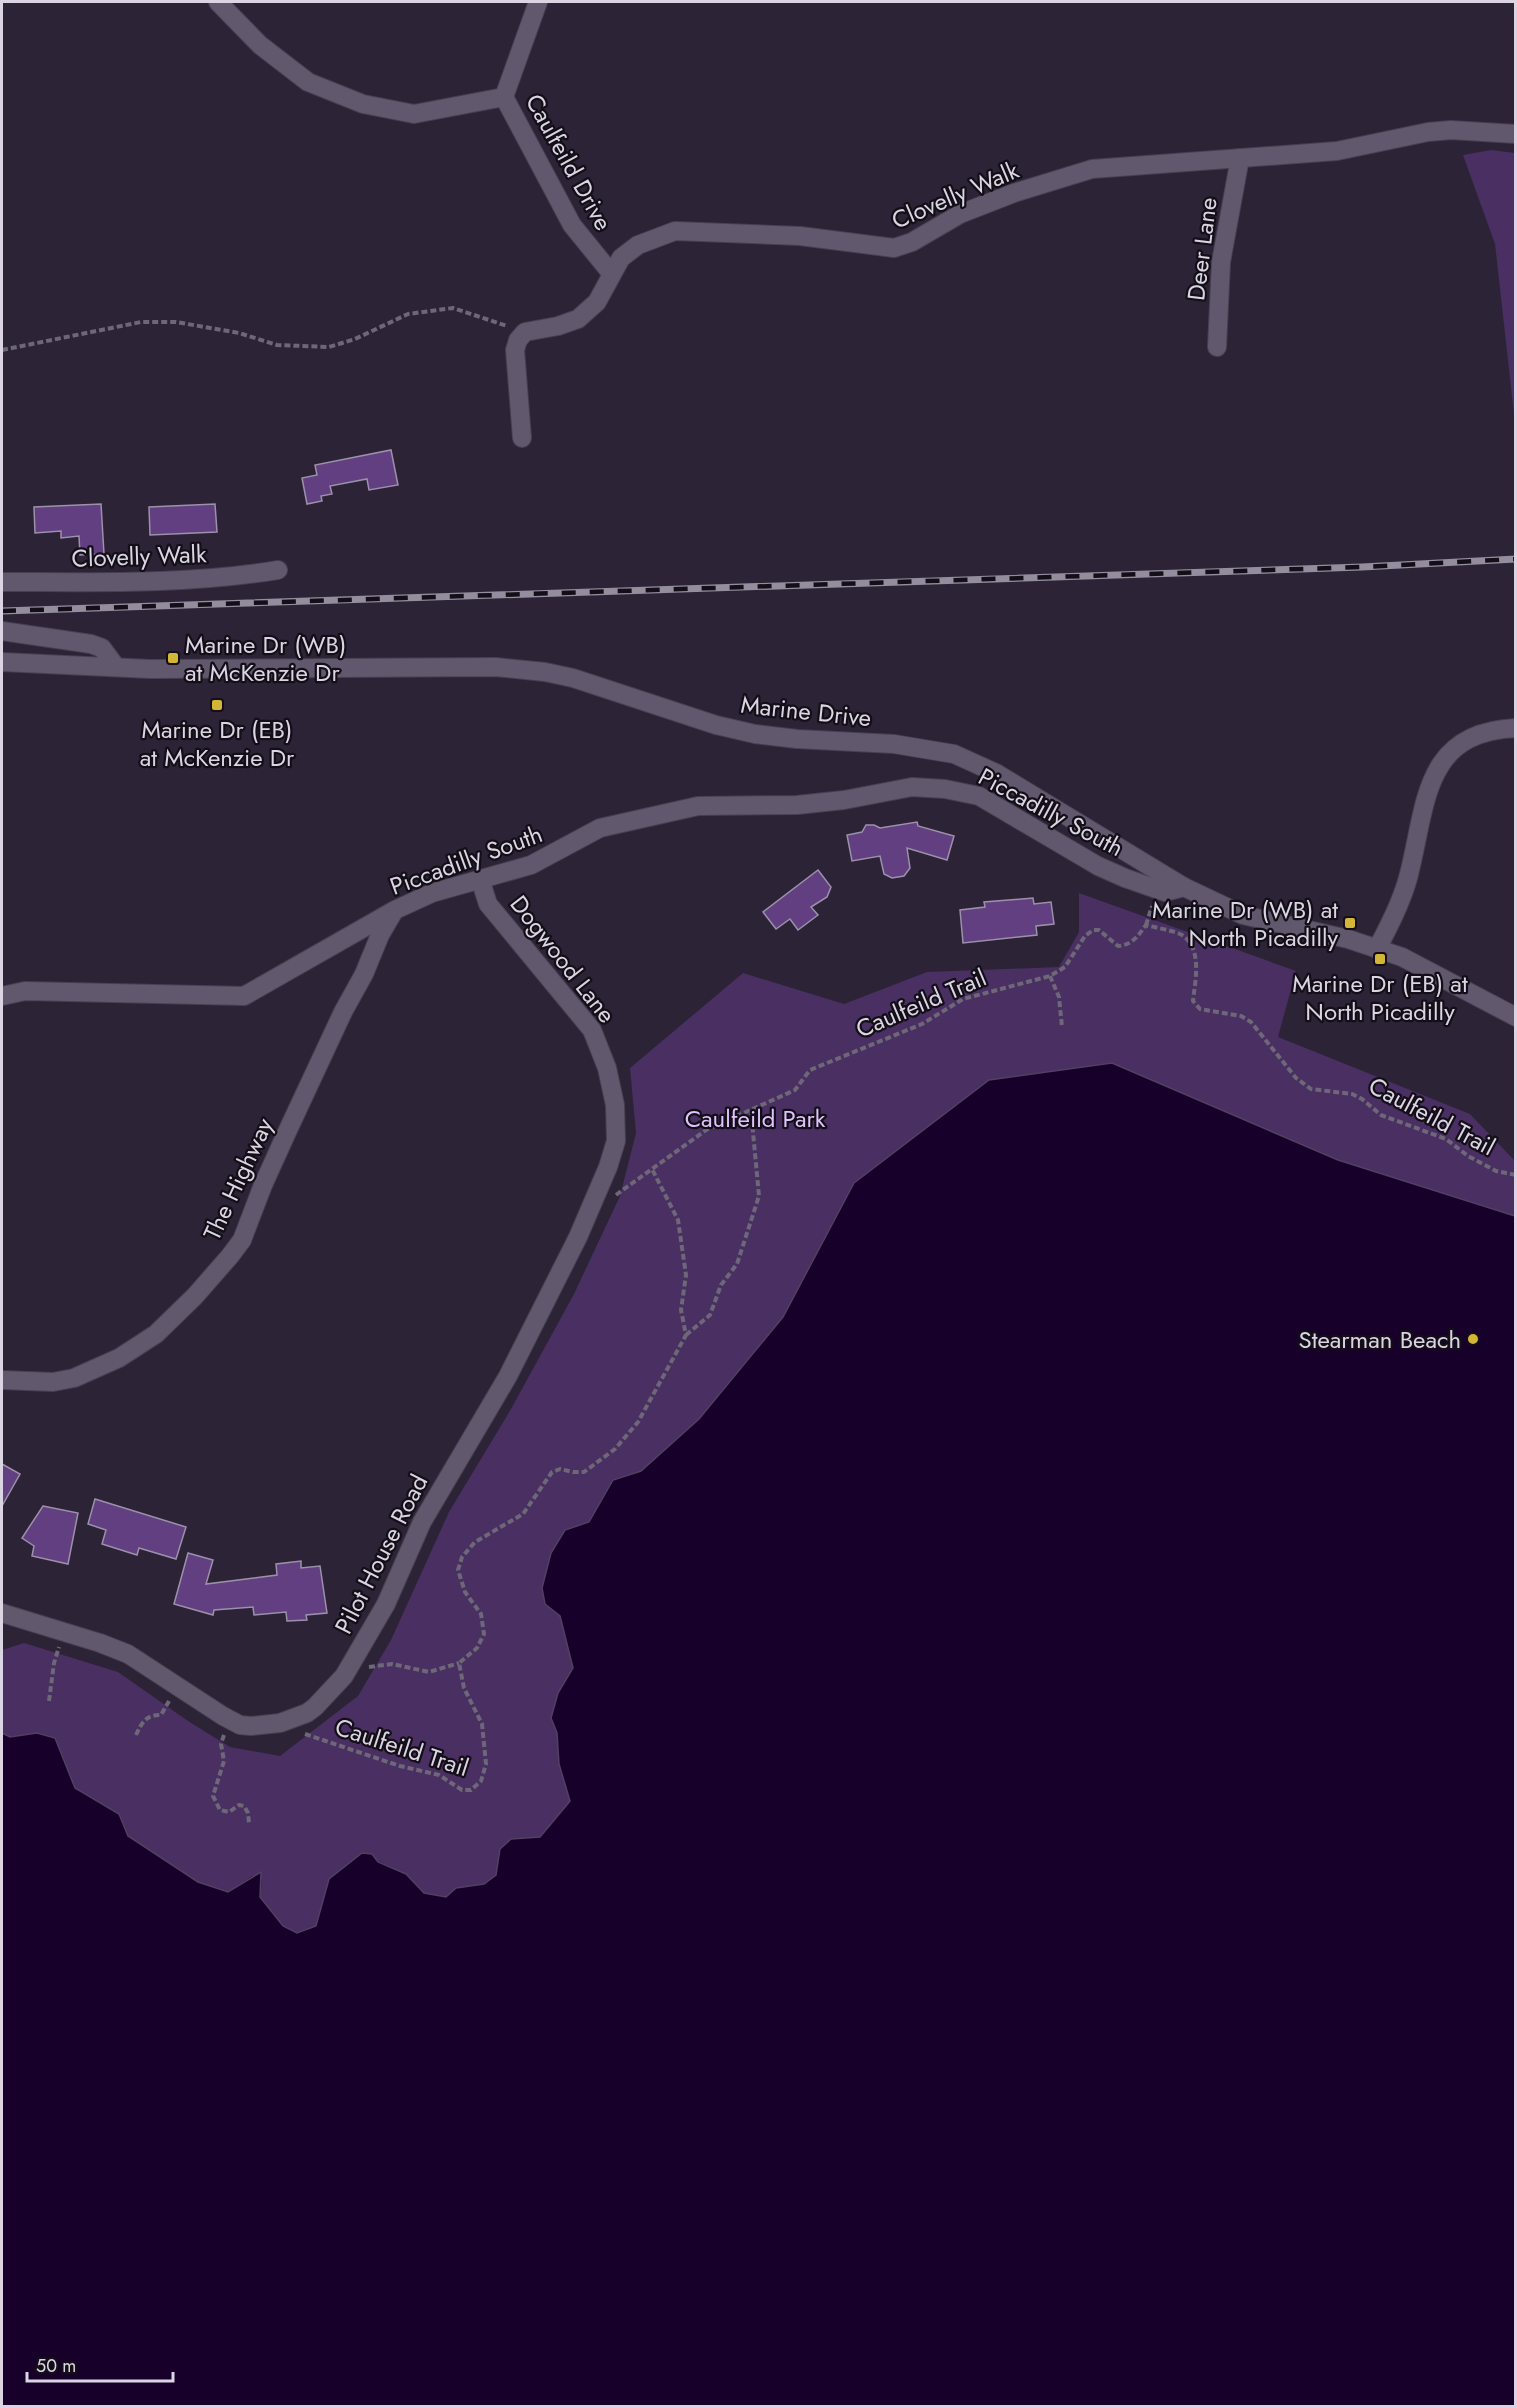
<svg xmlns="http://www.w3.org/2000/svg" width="1517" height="2408" font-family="Jost,sans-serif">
	<rect width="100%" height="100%" fill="#2c2337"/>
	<g fill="#492f62">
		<polygon points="1491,150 1515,153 1515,423 1495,244 1463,155"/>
		<polygon points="1079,893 1296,971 1278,1037 1470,1114 1515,1161 1515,1216 1338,1160 1112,1063 989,1080 854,1183 783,1317 699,1419 641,1471 613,1480 545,1604 560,1616 573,1669 558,1693 551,1718 557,1733 559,1764 571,1801 540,1837 511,1839 500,1849 496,1875 484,1884 456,1888 446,1897 424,1893 406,1874 362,1853 329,1879 316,1926 297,1933 283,1926 260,1897 262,1881 252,1876 228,1892 198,1882 128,1836 119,1814 75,1788 55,1738 37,1733 10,1737 2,1733 2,1650 24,1643 118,1672 188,1721 230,1747 280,1756 358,1696 391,1640 449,1512 511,1409 574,1294 620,1196 636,1133 630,1068 743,973 844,1004 927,972 1059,967 1079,932"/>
	</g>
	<polygon fill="#17002a" stroke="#524062" stroke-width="1.5" points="1112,1063 1338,1160 1515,1216 1515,2406 2,2406 2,1733 10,1737 37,1733 55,1738 75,1788 119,1814 128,1836 198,1882 228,1892 261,1872 260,1897 283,1926 297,1933 316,1926 329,1879 362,1853 372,1854 378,1862 406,1874 424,1893 446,1897 456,1888 484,1884 496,1875 500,1849 511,1839 540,1837 570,1801 559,1764 557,1733 551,1718 558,1693 573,1668 560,1616 545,1604 542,1588 551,1553 565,1530 589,1522 613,1480 641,1471 699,1419 783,1317 854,1183 989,1080"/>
	<g fill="#613f81" stroke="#9c91aa" stroke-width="1.5">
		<polygon points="391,450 398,485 369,490 367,479 330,486 332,494 321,496 322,501 307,504 302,478 317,475 315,465"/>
		<polygon points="101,504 104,554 80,555 79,536 61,538 61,531 35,533 34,507"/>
		<polygon points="215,504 217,532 150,535 149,507"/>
		<polygon points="917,822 918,826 954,836 947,860 907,848 910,868 904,876 892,878 884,874 880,856 852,861 847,835 862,832 866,825 874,825 880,828"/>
		<polygon points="818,870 831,887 827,897 811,907 818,915 798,930 790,919 776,929 763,912"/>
		<polygon points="1033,898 1034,904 1051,902 1054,924 1036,926 1037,935 963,943 960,910 985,907 984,902"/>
		<polygon points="2,1464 20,1474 2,1506"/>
		<polygon points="95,1499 186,1527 176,1559 139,1548 137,1555 102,1544 106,1530 88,1524"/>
		<polygon points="43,1506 78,1513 68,1564 32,1556 34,1546 22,1538"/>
		<polygon points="188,1553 213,1560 206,1584 277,1575 276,1564 301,1561 301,1568 320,1566 327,1613 306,1615 307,1620 287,1621 286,1612 254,1615 253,1607 214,1610 213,1615 174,1604"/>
	</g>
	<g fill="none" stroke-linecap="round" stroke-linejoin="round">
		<g stroke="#484051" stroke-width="20">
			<g id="minor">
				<polyline points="218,2 260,45 308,82 363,104 414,114 504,97"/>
				<polyline points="538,2 504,97 572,225 611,273"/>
				<polyline points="1217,347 1221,262 1240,158"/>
				<polyline points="522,438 515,350 518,340 525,332 558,326 578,319 597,302 621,258 638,245 675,231 800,236 894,248 912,242 960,214 1014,193 1092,169 1337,151 1428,132 1451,130 1516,134"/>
				<path d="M2 582C94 582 187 585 278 570"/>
				<polyline points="2,631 91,644 102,648 116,667"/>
				<path d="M1377 949C1389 926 1401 903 1408 878 1427 807 1421 732 1516 728"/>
				<polyline points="2,996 25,991 244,996 395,910 432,893 531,865 600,828 698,806 797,805 844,800 912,787 945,789 979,796 1098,866 1125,878 1165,892 1184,887"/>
				<polyline points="2,1380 53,1382 74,1378 119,1358 156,1334 195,1296 230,1256 242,1240 263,1185 287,1132 343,1012 364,974 380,935 394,911"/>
				<polyline points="2,1613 100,1643 128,1654 223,1716 240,1725 251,1726 280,1723 307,1713 315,1707 344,1676 386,1604 422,1522 508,1376 578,1237 608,1167 616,1141 615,1105 607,1068 592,1030 488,904 480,879"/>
			</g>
		</g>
		<g stroke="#484051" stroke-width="20">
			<polyline id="secondary" points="2,662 150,669 496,667 545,672 573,678 716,725 755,734 797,739 894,744 954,754 996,773 1184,887 1243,915 1348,939 1402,957 1516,1017"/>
		</g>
		<g stroke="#6e6778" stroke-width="4" stroke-dasharray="6 3" stroke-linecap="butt">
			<polyline points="2,350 141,322 176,322 239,333 277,345 329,347 355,339 408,314 453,308 507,326"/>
			<polyline points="1146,925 1152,906"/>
			<polyline points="1050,976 1059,997 1062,1027"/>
			<path d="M616 1195 706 1130 795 1090 810 1070 922 1024 963 999 1050 976 1065 967 1085 936 1093 930H1099L1118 946C1132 945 1138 936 1146 925 1156 928 1172 930 1182 935 1203 949 1195 981 1193 1001L1200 1009 1241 1016 1251 1022 1296 1078 1311 1089 1352 1094 1362 1099 1381 1115 1446 1139 1468 1156 1496 1171 1516 1175"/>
			<polyline points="686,1335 710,1315 721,1285 737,1264 759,1196 751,1111"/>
			<polyline points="369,1667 392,1664 429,1672 459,1663"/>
			<polyline points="49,1701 54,1663 59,1647"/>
			<polyline points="305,1734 400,1766 439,1775 462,1790 471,1790 481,1781 486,1764 482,1724 464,1688 459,1663 477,1648 484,1634 481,1614 465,1592 458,1570 462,1557 475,1542 523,1514 552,1472 560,1469 573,1472 584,1472 615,1449 638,1422 686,1335 681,1310 686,1275 678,1220 652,1169"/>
			<path d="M136 1735C142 1722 146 1715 161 1715L169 1701"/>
			<polyline points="224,1735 221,1744 224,1761 213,1796 220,1810 229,1812 239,1805 244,1806 248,1813 249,1823"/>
		</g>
		<use href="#minor" stroke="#62586e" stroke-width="18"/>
		<use href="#secondary" stroke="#62586e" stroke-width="18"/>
		<g stroke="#948d9d" stroke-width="7">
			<polyline id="rail" points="2,611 1362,567 1516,559"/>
		</g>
		<use href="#rail" stroke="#130e17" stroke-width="4.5" stroke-dasharray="14" stroke-linecap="butt"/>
	</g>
	<g fill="#d3b635" stroke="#130e17" stroke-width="2">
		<rect x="167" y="652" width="12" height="12" rx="3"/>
		<rect x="211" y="699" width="12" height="12" rx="3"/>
		<rect x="1344" y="917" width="12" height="12" rx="3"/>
		<rect x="1374" y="953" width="12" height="12" rx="3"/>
		<circle cx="1473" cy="1339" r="6"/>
	</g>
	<g text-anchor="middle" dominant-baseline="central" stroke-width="4.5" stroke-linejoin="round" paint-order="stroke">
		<g font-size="24" fill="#dbd5e3" stroke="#130e17">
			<text transform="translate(569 162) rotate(61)">Caulfeild Drive</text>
			<text transform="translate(955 195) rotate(-23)">Clovelly Walk</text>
			<text transform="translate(1202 249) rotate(-83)">Deer Lane</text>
			<text transform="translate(139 556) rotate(-2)">Clovelly Walk</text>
			<text transform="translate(806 711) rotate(6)">Marine Drive</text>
			<text transform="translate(1051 812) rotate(28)">Piccadilly South</text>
			<text transform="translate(466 860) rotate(-20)">Piccadilly South</text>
			<text transform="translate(563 959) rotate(52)">Dogwood Lane</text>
			<text transform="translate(921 1003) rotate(-23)">Caulfeild Trail</text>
			<text transform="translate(1432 1116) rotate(28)">Caulfeild Trail</text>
			<text transform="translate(238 1179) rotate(-65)">The Highway</text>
			<text transform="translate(381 1554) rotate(-63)">Pilot House Road</text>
			<text transform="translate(402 1747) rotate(18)">Caulfeild Trail</text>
		</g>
		<g font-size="24" fill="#dbd5e3" stroke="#130e17">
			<text x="185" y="644" text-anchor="start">Marine Dr (WB)<tspan x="185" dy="28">at McKenzie Dr</tspan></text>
			<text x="217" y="729">Marine Dr (EB)<tspan x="217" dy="28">at McKenzie Dr</tspan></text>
			<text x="1338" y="909" text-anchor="end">Marine Dr (WB) at<tspan x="1338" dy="28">North Picadilly</tspan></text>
			<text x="1380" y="983">Marine Dr (EB) at<tspan x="1380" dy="28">North Picadilly</tspan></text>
			<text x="1461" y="1339" text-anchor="end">Stearman Beach</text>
		</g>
		<g font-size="24" fill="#dfc3fd" stroke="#130e17">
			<text x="755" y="1118">Caulfeild Park</text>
		</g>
	</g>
	<rect width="1517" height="2408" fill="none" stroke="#dbd5e3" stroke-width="6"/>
	<path d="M27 2372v9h146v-9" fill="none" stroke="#dbd5e3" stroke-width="3"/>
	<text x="36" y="2372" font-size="18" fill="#dbd5e3" stroke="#130e17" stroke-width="4.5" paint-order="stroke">50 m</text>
</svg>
